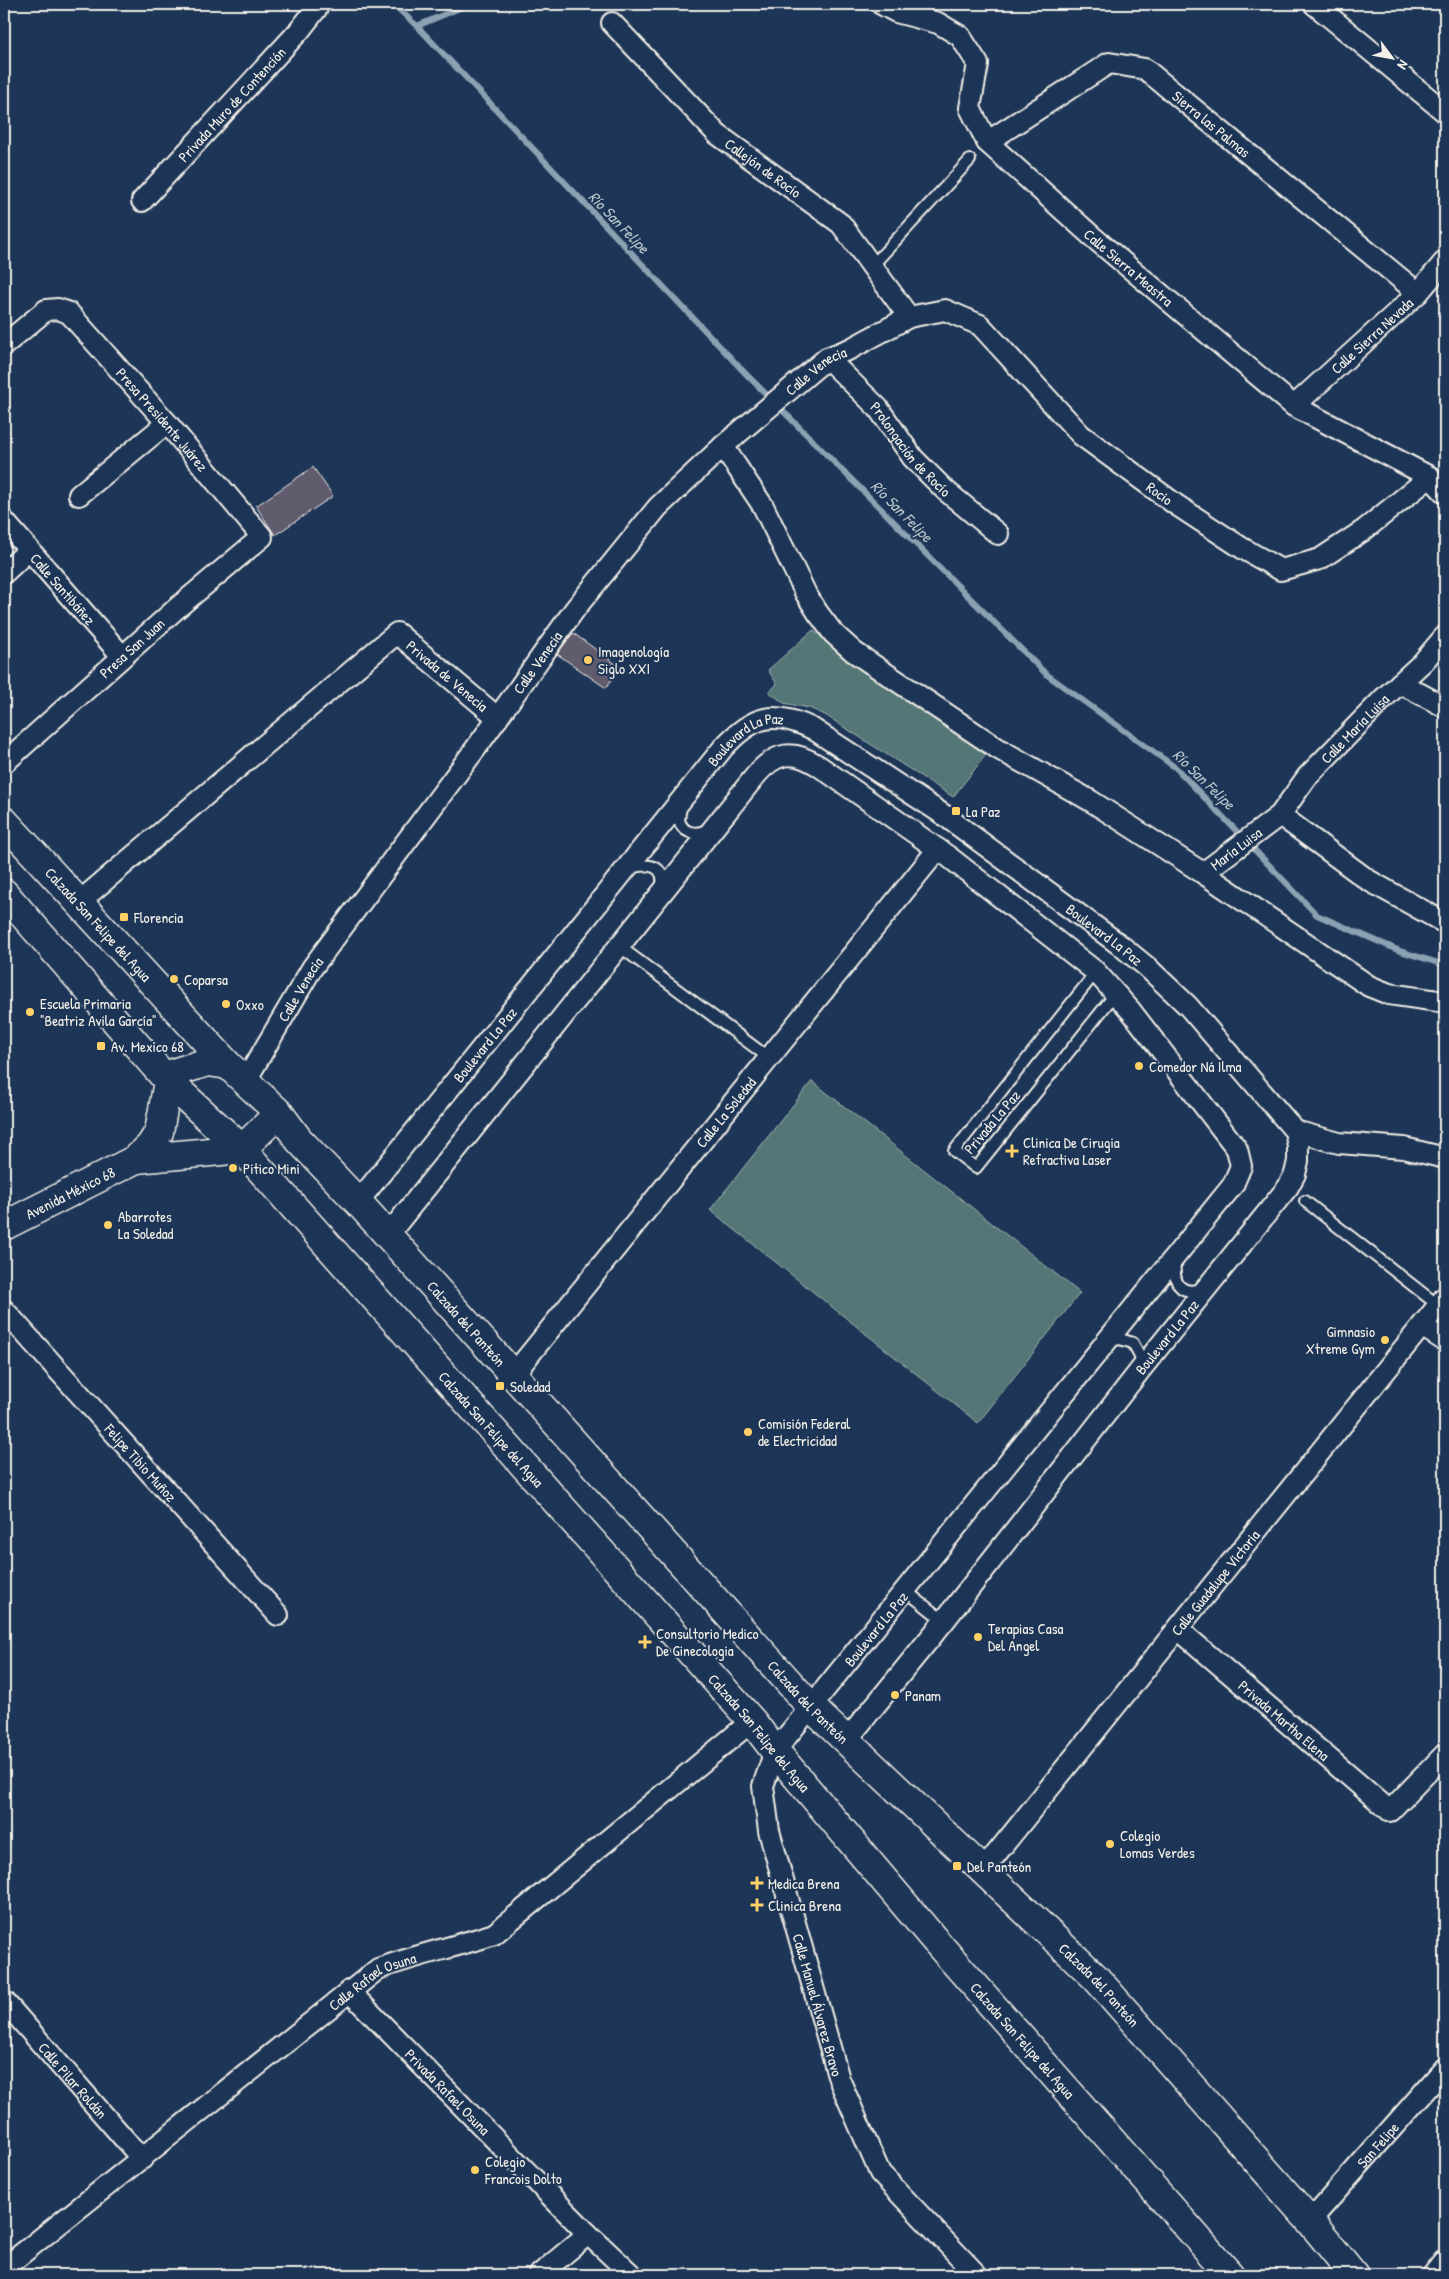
<svg xmlns="http://www.w3.org/2000/svg" width="1449" height="2279" font-family="'Patrick Hand',sans-serif">
	<rect width="100%" height="100%" fill="#1d3557"/>
	<filter id="ink" filterUnits="userSpaceOnUse"><feTurbulence type="fractalNoise" baseFrequency=".02" numOctaves="2"/><feDisplacementMap in="SourceGraphic" scale="10" xChannelSelector="R" yChannelSelector="G"/><feConvolveMatrix kernelMatrix="1 2 1 2 8 2 1 2 1" color-interpolation-filters="sRGB"/></filter>
	<g filter="url(#ink)">
		<g fill="#547676" stroke="#a4b4af">
			<path d="M813 630C866 678 929 713 989 751L953 797 825 715 809 708 784 703 769 692 777 684 768 670Z"/>
			<polygon points="812,1081 1080,1293 978,1423 710,1210"/>
		</g>
		<g fill="none" stroke-linecap="round" stroke-linejoin="round">
			<g stroke="#8ca2b2" stroke-width="6">
				<polyline points="393,4 417,26 746,374 1046,674 1176,768 1317,915 1400,951 1445,965"/>
				<polyline points="417,26 469,4"/>
			</g>
		</g>
		<g fill="#605b6e" stroke="#f4f1e8">
			<polygon points="313,467 333,496 275,535 256,506"/>
			<polygon points="573,633 620,667 606,688 557,654"/>
		</g>
		<g fill="none" stroke-linecap="round" stroke-linejoin="round">
			<g stroke="#f4f1e8" stroke-width="14">
				<g id="lane">
					<polyline points="871,267 970,160"/>
					<path d="M681 806 679 820C683 834 697 836 710 828"/>
					<path d="M628 869C647 862 668 864 661 890"/>
					<polyline points="619,946 769,1058"/>
					<polyline points="1096,972 954,1151 976,1168 1116,993"/>
					<polyline points="1305,1201 1439,1306"/>
					<path d="M1175 1261C1173 1282 1179 1297 1204 1288"/>
					<polyline points="1108,1341 1120,1339 1133,1343 1140,1356 1141,1368"/>
					<polyline points="906,1591 944,1621"/>
				</g>
			</g>
			<g stroke="#f4f1e8" stroke-width="24">
				<g id="street">
					<path id="s1" d="M881 4 896 12 938 23 960 36 978 64 970 108 987 142 1094 238 1294 406 1430 477 1445 493"/>
					<polyline points="1314,4 1445,112"/>
					<path id="s2" d="M612 23 717 134 841 224 909 317"/>
					<path id="s3" d="M987 142 1109 63 1145 69 1418 293"/>
					<path id="s4" d="M142 201 299 31 317 8V4"/>
					<path id="s5" d="M4 345 46 310 58 309 69 313 167 423 262 537 177 608 4 763"/>
					<path id="s6" d="M827 358 878 408 913 458 945 490 998 534"/>
					<path id="s7" d="M1294 406 1418 293 1445 261"/>
					<polyline points="723,446 763,506 806,594 818,613 833,633 854,652 997,748 1091,801 1203,873 1369,986 1389,994 1445,1002"/>
					<polyline points="79,495 167,423"/>
					<path id="s8" d="M4 521 122 656"/>
					<polyline points="4,573 29,550"/>
					<polyline points="1400,683 1445,707"/>
					<polyline points="1280,815 1368,880 1445,923"/>
					<path id="s9" d="M1203 873 1280 815 1307 777 1385 697 1423 662 1445 636"/>
					<path id="s10" d="M78 903 397 633 498 718"/>
					<path id="s11" d="M245 1082 312 968 479 744 575 609 658 507 723 446 827 358 850 349 909 317 945 310 980 325 1081 435 1175 504 1242 548 1281 570 1320 559 1364 530 1430 477"/>
					<polyline points="1295,1131 1339,1143 1404,1148 1445,1158"/>
					<path id="s12" d="M358 1202 723 748C753 715 774 710 813 729L944 815 1120 945 1147 967 1188 1006 1295 1131 1298 1146V1161L1295 1174 1288 1187 1141 1369 944 1621 846 1741"/>
					<path id="s13" d="M388 1235 756 775C776 752 793 749 819 766L949 857 1096 972 1131 1011 1237 1149 1241 1166 1233 1185 775 1751 763 1786 769 1831 839 2079 880 2173 977 2275"/>
					<path id="s14" d="M4 1310 278 1615"/>
					<polyline points="1422,1326 1445,1341"/>
					<path id="s15" d="M513 1375 938 849"/>
					<path id="s16" d="M1178 1629 1390 1811 1445 1754"/>
					<path id="s17" d="M984 1869 1445 1297"/>
					<path id="s18" d="M349 1991 588 2234 632 2275"/>
					<path id="s19" d="M4 2001 142 2159"/>
					<path id="s20" d="M1310 2221 1445 2068"/>
					<path id="s21" d="M4 2268 378 1969C416 1955 455 1947 494 1934L752 1721"/>
					<polyline points="539,2275 588,2234"/>
					<polyline points="1433,2275 1445,2260"/>
				</g>
			</g>
			<g stroke="#f4f1e8" stroke-width="31">
				<g id="secondary">
					<path id="s22" d="M279 1113 299 1140 358 1202 812 1708 1095 1977 1310 2221 1354 2275"/>
					<path id="s23" d="M242 1149 752 1721 775 1751 933 1938 1230 2275"/>
				</g>
			</g>
			<g stroke="#f4f1e8" stroke-width="31">
				<g id="primary">
					<path id="s24" d="M4 821 228 1065 279 1113 242 1149 136 1159"/>
					<polyline points="4,893 168,1081 242,1149"/>
					<path id="s25" d="M4 1226 136 1159 150 1146 159 1132 168 1081 176 1072 208 1062 228 1065"/>
				</g>
			</g>
			<use href="#lane" stroke="#1d3557" stroke-width="10"/>
			<use href="#street" stroke="#1d3557" stroke-width="20"/>
			<use href="#secondary" stroke="#1d3557" stroke-width="28"/>
			<use href="#primary" stroke="#1d3557" stroke-width="28"/>
		</g>
	</g>
	<g fill="#ffd166" stroke="#1d3557" stroke-width="2">
		<circle cx="588" cy="660" r="5"/>
		<rect x="951" y="806" width="10" height="10" rx="2.5"/>
		<rect x="119" y="912" width="10" height="10" rx="2.5"/>
		<circle cx="174" cy="979" r="5"/>
		<circle cx="226" cy="1004" r="5"/>
		<circle cx="30" cy="1012" r="5"/>
		<rect x="96" y="1041" width="10" height="10" rx="2.5"/>
		<circle cx="1139" cy="1066" r="5"/>
		<path d="M1009.5 1143.5h5v5h5v5h-5v5h-5v-5h-5v-5h5z"/>
		<circle cx="233" cy="1168" r="5"/>
		<circle cx="108" cy="1225" r="5"/>
		<circle cx="1385" cy="1340" r="5"/>
		<rect x="495" y="1381" width="10" height="10" rx="2.5"/>
		<circle cx="748" cy="1432" r="5"/>
		<circle cx="978" cy="1637" r="5"/>
		<path d="M642.5 1634.5h5v5h5v5h-5v5h-5v-5h-5v-5h5z"/>
		<circle cx="895" cy="1695" r="5"/>
		<circle cx="1110" cy="1844" r="5"/>
		<rect x="952" y="1861" width="10" height="10" rx="2.5"/>
		<path d="M754.5 1875.5h5v5h5v5h-5v5h-5v-5h-5v-5h5z"/>
		<path d="M754.5 1897.5h5v5h5v5h-5v5h-5v-5h-5v-5h5z"/>
		<circle cx="475" cy="2170" r="5"/>
	</g>
	<g text-anchor="middle" dominant-baseline="central" stroke-width="4" stroke-linejoin="round" paint-order="stroke">
		<g font-size="15" fill="#f4f1e8" stroke="#1d3557">
			<text stroke="none"><textPath href="#s4" startOffset="132">Privada Muro de Contención</textPath></text>
			<text stroke="none"><textPath href="#s3" startOffset="268">Sierra las Palmas</textPath></text>
			<text stroke="none"><textPath href="#s2" startOffset="210">Callejón de Rocío</textPath></text>
			<text stroke="none"><textPath href="#s1" startOffset="391">Calle Sierra Meastra</textPath></text>
			<text stroke="none"><textPath href="#s7" startOffset="105">Calle Sierra Nevada</textPath></text>
			<text stroke="none"><textPath href="#s11" startOffset="918">Calle Venecia</textPath></text>
			<text stroke="none"><textPath href="#s5" startOffset="220">Presa Presidente Juárez</textPath></text>
			<text stroke="none"><textPath href="#s6" startOffset="124">Prolongación de Rocío</textPath></text>
			<text stroke="none"><textPath href="#s11" startOffset="1348">Rocio</textPath></text>
			<text stroke="none"><textPath href="#s8" startOffset="90">Calle Santibáñez</textPath></text>
			<text transform="translate(132 648) rotate(-42)">Presa San Juan</text>
			<text stroke="none"><textPath href="#s11" startOffset="512">Calle Venecia</textPath></text>
			<text stroke="none"><textPath href="#s10" startOffset="484">Privada de Venecia</textPath></text>
			<text stroke="none"><textPath href="#s9" startOffset="211">Calle María Luisa</textPath></text>
			<text stroke="none"><textPath href="#s12" startOffset="608">Boulevard La Paz</textPath></text>
			<text stroke="none"><textPath href="#s9" startOffset="41">María Luisa</textPath></text>
			<text stroke="none"><textPath href="#s24" startOffset="140">Calzada San Felipe del Agua</textPath></text>
			<text stroke="none"><textPath href="#s12" startOffset="1041">Boulevard La Paz</textPath></text>
			<text stroke="none"><textPath href="#s11" startOffset="108">Calle Venecia</textPath></text>
			<text stroke="none"><textPath href="#s12" startOffset="202">Boulevard La Paz</textPath></text>
			<text stroke="none"><textPath href="#s15" startOffset="338">Calle La Soledad</textPath></text>
			<text transform="translate(992 1122) rotate(-50)">Privada La Paz</text>
			<text stroke="none"><textPath href="#s25" startOffset="74">Avenida México 68</textPath></text>
			<text stroke="none"><textPath href="#s22" startOffset="282">Calzada del Panteón</textPath></text>
			<text transform="translate(1167 1337) rotate(-51)">Boulevard La Paz</text>
			<text stroke="none"><textPath href="#s23" startOffset="375">Calzada San Felipe del Agua</textPath></text>
			<text stroke="none"><textPath href="#s14" startOffset="205">Felipe Tibio Muñoz</textPath></text>
			<text stroke="none"><textPath href="#s17" startOffset="368">Calle Guadalupe Victoria</textPath></text>
			<text transform="translate(876 1629) rotate(-51)">Boulevard La Paz</text>
			<text stroke="none"><textPath href="#s22" startOffset="792">Calzada del Panteón</textPath></text>
			<text stroke="none"><textPath href="#s16" startOffset="140">Privada Martha Elena</textPath></text>
			<text stroke="none"><textPath href="#s23" startOffset="780">Calzada San Felipe del Agua</textPath></text>
			<text stroke="none"><textPath href="#s21" startOffset="468">Calle Rafael Osuna</textPath></text>
			<text stroke="none"><textPath href="#s22" startOffset="1198">Calzada del Panteón</textPath></text>
			<text stroke="none"><textPath href="#s13" startOffset="2262">Calle Manuel Álvarez Bravo</textPath></text>
			<text stroke="none"><textPath href="#s23" startOffset="1185">Calzada San Felipe del Agua</textPath></text>
			<text stroke="none"><textPath href="#s19" startOffset="105">Calle Pilar Roldán</textPath></text>
			<text stroke="none"><textPath href="#s18" startOffset="141">Privada Rafael Osuna</textPath></text>
			<text stroke="none"><textPath href="#s20" startOffset="102">San Felipe</textPath></text>
		</g>
		<g font-size="15" fill="#f4f1e8" stroke="#1d3557" text-anchor="start">
			<text x="598" y="651">Imagenología<tspan x="598" dy="17">Siglo XXI</tspan></text>
			<text x="966" y="811">La Paz</text>
			<text x="134" y="917">Florencia</text>
			<text x="184" y="979">Coparsa</text>
			<text x="40" y="1003">Escuela Primaria<tspan x="40" dy="17">"Beatriz Avila García"</tspan></text>
			<text x="236" y="1004">Oxxo</text>
			<text x="111" y="1046">Av. Mexico 68</text>
			<text x="1149" y="1066">Comedor Ná Ilma</text>
			<text x="1023" y="1142">Clinica De Cirugia<tspan x="1023" dy="17">Refractiva Laser</tspan></text>
			<text x="243" y="1168">Pitico Mini</text>
			<text x="118" y="1216">Abarrotes<tspan x="118" dy="17">La Soledad</tspan></text>
			<text x="1375" y="1331" text-anchor="end">Gimnasio<tspan x="1375" dy="17">Xtreme Gym</tspan></text>
			<text x="510" y="1386">Soledad</text>
			<text x="758" y="1423">Comisión Federal<tspan x="758" dy="17">de Electricidad</tspan></text>
			<text x="988" y="1628">Terapias Casa<tspan x="988" dy="17">Del Angel</tspan></text>
			<text x="656" y="1633">Consultorio Medico<tspan x="656" dy="17">De Ginecologia</tspan></text>
			<text x="905" y="1695">Panam</text>
			<text x="1120" y="1835">Colegio<tspan x="1120" dy="17">Lomas Verdes</tspan></text>
			<text x="967" y="1866">Del Panteón</text>
			<text x="768" y="1883">Medica Brena</text>
			<text x="768" y="1905">Clinica Brena</text>
			<text x="485" y="2161">Colegio<tspan x="485" dy="17">Francois Dolto</tspan></text>
		</g>
		<g font-size="16" font-style="italic" fill="#b7c3c8" stroke="#1d3557">
			<text transform="translate(619 222) rotate(46)">Río San Felipe</text>
			<text transform="translate(902 511) rotate(45)">Río San Felipe</text>
			<text transform="translate(1204 779) rotate(44)">Río San Felipe</text>
		</g>
	</g>
	<rect width="1449" height="2279" fill="none" stroke="#1d3557" stroke-width="20"/>
	<rect x="10" y="10" width="1429" height="2259" fill="none" stroke="#f4f1e8" stroke-width="2" filter="url(#ink)"/>
	<g transform="translate(1392 58) rotate(122)" stroke="#1d3557" stroke-width="4" paint-order="stroke">
	<path d="M0-4L9 19L0 12L-9 19Z" fill="#f4f1e8"/>
	<text y="-8" font-size="14" font-weight="bold" text-anchor="middle" fill="#f4f1e8">N</text>
	</g>
</svg>
